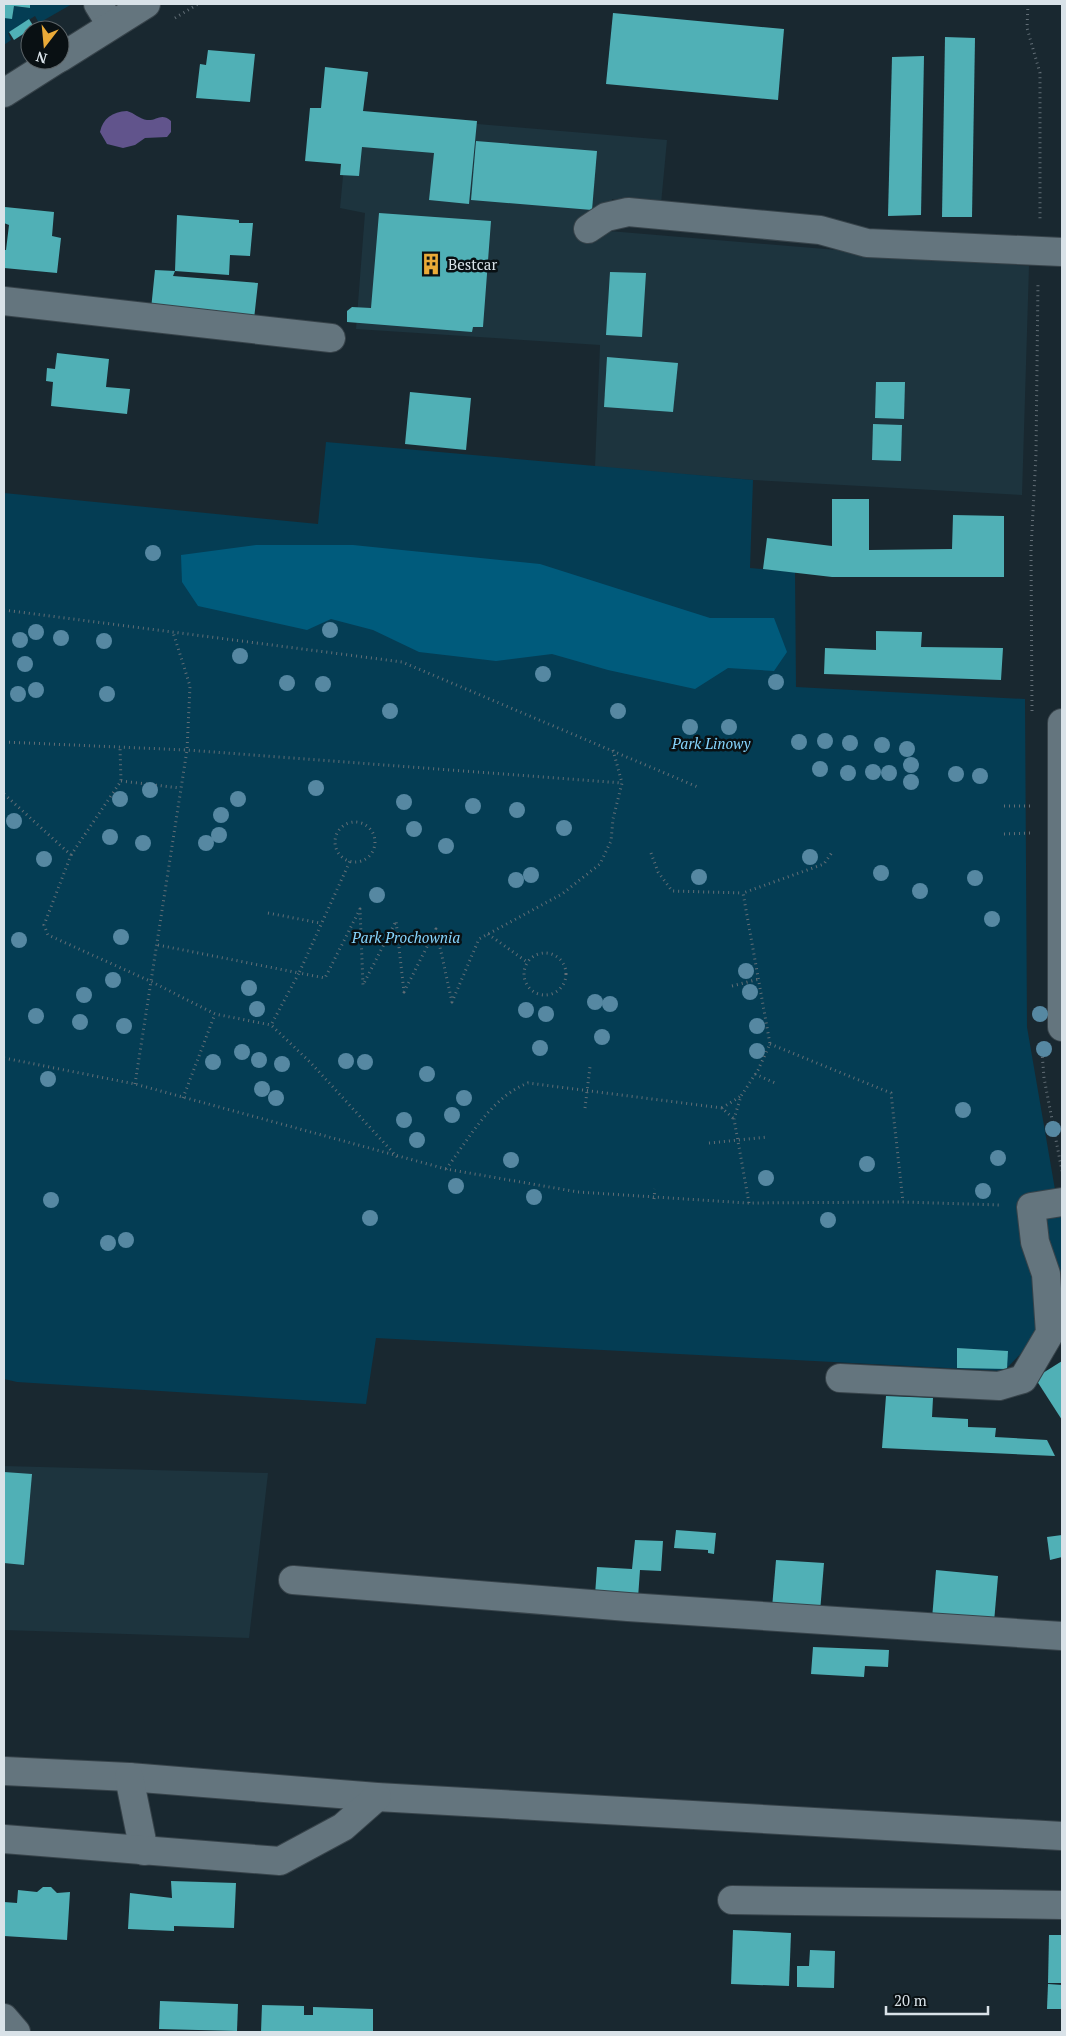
<svg xmlns="http://www.w3.org/2000/svg" width="1066" height="2036" font-family="'PT Serif',serif">
	<rect width="100%" height="100%" fill="#192830"/>
	<g fill="#1d343e">
		<polygon points="349,113 667,140 661,204 612,199 609,231 1029,266 1022,495 753,480 595,467 600,345 356,329 365,213 340,208"/>
		<polygon points="4,1466 268,1473 249,1638 4,1630"/>
	</g>
	<g fill="#043d54">
		<polygon points="30,4 72,4 39,23 35,16 8,33 11,40 4,45 4,18 12,18 14,6 29,8"/>
		<polygon points="326,442 753,480 750,568 795,572 796,687 1025,699 1027,1027 1058,1207 1062,1216 1062,1311 1004,1371 376,1338 366,1404 17,1382 4,1379 4,493 318,524"/>
	</g>
	<polygon fill="#005b7c" points="256,545 353,545 540,564 710,618 774,618 787,652 774,671 728,668 695,689 608,670 552,654 496,661 419,652 373,630 331,619 307,630 198,606 182,582 181,555"/>
	<path fill="#61548c" d="M127 111C134 113 140 119 147 120 157 121 161 112 171 121V132L167 137 145 138 135 145 123 148 107 144 100 132C103 118 112 112 127 111Z"/>
	<g fill="#50b0b6">
		<polygon points="4,4 30,4 30,8 14,6 12,19 4,18"/>
		<polygon points="613,13 784,29 778,100 606,84"/>
		<polygon points="29,19 34,27 14,40 9,32"/>
		<polygon points="945,37 975,38 972,217 942,217"/>
		<polygon points="208,50 255,54 250,102 196,98 200,64 206,65"/>
		<polygon points="924,56 921,215 888,216 892,57"/>
		<polygon points="325,67 368,72 363,111 477,121 469,204 429,200 434,153 362,147 359,176 340,175 341,164 305,161 310,108 321,108"/>
		<polygon points="476,141 597,151 592,210 471,200"/>
		<polygon points="5,207 54,212 52,236 61,238 57,273 4,268 4,250 6,250 9,225 4,223"/>
		<polygon points="379,213 491,221 483,327 473,327 472,332 347,322 347,311 352,307 371,308"/>
		<polygon points="177,215 239,220 239,223 253,223 250,256 230,255 229,275 175,271 173,276 258,283 254,319 151,309 155,270 175,271"/>
		<polygon points="610,272 646,273 642,337 606,335"/>
		<polygon points="57,353 109,359 106,387 130,389 127,414 51,406 53,382 46,381 47,368 55,369"/>
		<polygon points="607,357 678,363 673,412 604,407"/>
		<polygon points="876,382 905,382 904,419 875,418"/>
		<polygon points="410,392 471,398 466,450 405,444"/>
		<polygon points="873,424 902,425 901,461 872,460"/>
		<polygon points="832,499 869,499 869,550 952,549 953,515 1004,516 1004,577 832,577 763,569 767,538 832,546"/>
		<polygon points="876,631 922,632 921,647 1003,648 1001,680 824,674 825,648 876,650"/>
		<polygon points="957,1348 1008,1351 1007,1369 957,1368"/>
		<polygon points="1062,1361 1062,1420 1035,1378"/>
		<polygon points="886,1396 933,1398 932,1417 968,1419 968,1427 996,1428 995,1437 1047,1440 1055,1456 882,1448"/>
		<polygon points="4,1472 32,1474 24,1565 4,1563"/>
		<polygon points="676,1530 716,1533 714,1554 708,1553 708,1550 674,1548"/>
		<polygon points="1062,1535 1062,1557 1050,1560 1047,1537"/>
		<polygon points="635,1540 663,1541 661,1571 640,1570 638,1598 595,1595 597,1567 632,1569"/>
		<polygon points="776,1560 824,1563 820,1612 772,1608"/>
		<polygon points="936,1570 998,1576 994,1622 932,1619"/>
		<polygon points="813,1647 889,1650 888,1667 865,1666 864,1677 811,1674"/>
		<polygon points="171,1881 236,1883 234,1928 174,1926 174,1931 128,1929 130,1893 172,1898"/>
		<polygon points="43,1887 51,1887 57,1893 70,1892 67,1940 4,1936 4,1902 17,1903 18,1890 37,1892"/>
		<polygon points="733,1930 791,1933 789,1986 731,1984"/>
		<polygon points="1049,1935 1062,1935 1062,1983 1048,1983"/>
		<polygon points="810,1950 835,1951 834,1988 797,1987 797,1966 809,1966"/>
		<polygon points="1048,1984 1062,1985 1062,2009 1047,2009"/>
		<polygon points="160,2001 238,2004 237,2031 159,2029"/>
		<polygon points="262,2005 304,2006 304,2015 313,2015 313,2007 373,2009 373,2032 261,2032"/>
	</g>
	<g fill="none" stroke-linecap="round" stroke-linejoin="round">
		<g stroke="#37434a" stroke-width="30">
			<g id="minor">
				<polyline points="98,4 111,25"/>
				<polyline points="60,58 146,4"/>
				<polyline points="4,93 56,60"/>
				<polyline points="588,229 606,217 628,212 820,230 867,243 1062,252"/>
				<polyline points="4,301 331,338"/>
				<polyline points="1062,723 1062,1027"/>
				<polyline points="840,1378 999,1386 1023,1379 1050,1333 1046,1274 1035,1242 1031,1207 1062,1202"/>
				<polyline points="293,1580 628,1607 1062,1636"/>
				<polyline points="4,1771 129,1777 377,1797 1062,1836"/>
				<polyline points="129,1777 144,1851"/>
				<polyline points="4,1839 280,1861 343,1827 377,1797"/>
				<polyline points="732,1900 1062,1905"/>
				<polyline points="4,2018 16,2032"/>
			</g>
		</g>
		<g stroke="#626e76" stroke-width="3" stroke-dasharray="1 4" stroke-linecap="butt">
			<polyline points="1028,4 1027,28 1040,73 1040,219"/>
			<polyline points="175,18 198,4"/>
			<polyline points="4,610 402,662 700,788"/>
			<polyline points="1032,711 1031,550 1036,454 1038,282"/>
			<polyline points="4,742 187,750 622,783 613,819 611,841 600,864 562,894 479,939 452,1002 436,929 404,992 396,921 363,985 360,909 325,978 299,973 271,1025"/>
			<polyline points="613,750 622,783"/>
			<polyline points="121,781 180,788"/>
			<polyline points="4,794 71,855 44,925 48,935 152,982 215,1014 271,1025 310,1062 398,1158"/>
			<polyline points="1004,806 1031,806"/>
			<circle cx="355" cy="842" r="20"/>
			<polyline points="1004,834 1031,833"/>
			<polyline points="651,853 658,872 672,891 743,893"/>
			<polyline points="71,855 121,781 120,748"/>
			<polyline points="268,913 320,923"/>
			<polyline points="488,934 527,962"/>
			<polyline points="158,945 299,973 350,861"/>
			<circle cx="545" cy="974" r="21"/>
			<polyline points="732,986 759,979"/>
			<polyline points="770,1044 891,1093 903,1202"/>
			<polyline points="1042,1052 1044,1078 1062,1171"/>
			<polyline points="4,1058 135,1084 446,1169 578,1192 747,1203 903,1202 1000,1205"/>
			<polyline points="755,1074 775,1083"/>
			<polyline points="135,1084 187,750 190,686 173,632"/>
			<polyline points="183,1098 215,1014"/>
			<polyline points="585,1108 590,1067"/>
			<polyline points="722,1108 741,1096"/>
			<polyline points="709,1143 768,1137"/>
			<path d="M446 1169C469 1139 491 1097 528 1083L722 1108 734 1119"/>
			<polyline points="654,1199 655,1189"/>
			<polyline points="749,1203 734,1119 741,1096 758,1070 770,1044 743,893 824,864 833,851"/>
		</g>
		<use href="#minor" stroke="#64757e" stroke-width="28"/>
	</g>
	<g fill="#5688a2">
		<circle cx="153" cy="553" r="8"/>
		<circle cx="330" cy="630" r="8"/>
		<circle cx="36" cy="632" r="8"/>
		<circle cx="61" cy="638" r="8"/>
		<circle cx="20" cy="640" r="8"/>
		<circle cx="104" cy="641" r="8"/>
		<circle cx="240" cy="656" r="8"/>
		<circle cx="25" cy="664" r="8"/>
		<circle cx="543" cy="674" r="8"/>
		<circle cx="776" cy="682" r="8"/>
		<circle cx="287" cy="683" r="8"/>
		<circle cx="323" cy="684" r="8"/>
		<circle cx="36" cy="690" r="8"/>
		<circle cx="18" cy="694" r="8"/>
		<circle cx="107" cy="694" r="8"/>
		<circle cx="390" cy="711" r="8"/>
		<circle cx="618" cy="711" r="8"/>
		<circle cx="690" cy="727" r="8"/>
		<circle cx="729" cy="727" r="8"/>
		<circle cx="825" cy="741" r="8"/>
		<circle cx="799" cy="742" r="8"/>
		<circle cx="850" cy="743" r="8"/>
		<circle cx="882" cy="745" r="8"/>
		<circle cx="907" cy="749" r="8"/>
		<circle cx="911" cy="765" r="8"/>
		<circle cx="820" cy="769" r="8"/>
		<circle cx="873" cy="772" r="8"/>
		<circle cx="848" cy="773" r="8"/>
		<circle cx="889" cy="773" r="8"/>
		<circle cx="956" cy="774" r="8"/>
		<circle cx="980" cy="776" r="8"/>
		<circle cx="911" cy="782" r="8"/>
		<circle cx="316" cy="788" r="8"/>
		<circle cx="150" cy="790" r="8"/>
		<circle cx="120" cy="799" r="8"/>
		<circle cx="238" cy="799" r="8"/>
		<circle cx="404" cy="802" r="8"/>
		<circle cx="473" cy="806" r="8"/>
		<circle cx="517" cy="810" r="8"/>
		<circle cx="221" cy="815" r="8"/>
		<circle cx="14" cy="821" r="8"/>
		<circle cx="564" cy="828" r="8"/>
		<circle cx="414" cy="829" r="8"/>
		<circle cx="219" cy="835" r="8"/>
		<circle cx="110" cy="837" r="8"/>
		<circle cx="143" cy="843" r="8"/>
		<circle cx="206" cy="843" r="8"/>
		<circle cx="446" cy="846" r="8"/>
		<circle cx="810" cy="857" r="8"/>
		<circle cx="44" cy="859" r="8"/>
		<circle cx="881" cy="873" r="8"/>
		<circle cx="531" cy="875" r="8"/>
		<circle cx="699" cy="877" r="8"/>
		<circle cx="975" cy="878" r="8"/>
		<circle cx="516" cy="880" r="8"/>
		<circle cx="920" cy="891" r="8"/>
		<circle cx="377" cy="895" r="8"/>
		<circle cx="992" cy="919" r="8"/>
		<circle cx="121" cy="937" r="8"/>
		<circle cx="19" cy="940" r="8"/>
		<circle cx="746" cy="971" r="8"/>
		<circle cx="113" cy="980" r="8"/>
		<circle cx="249" cy="988" r="8"/>
		<circle cx="750" cy="992" r="8"/>
		<circle cx="84" cy="995" r="8"/>
		<circle cx="595" cy="1002" r="8"/>
		<circle cx="610" cy="1004" r="8"/>
		<circle cx="257" cy="1009" r="8"/>
		<circle cx="526" cy="1010" r="8"/>
		<circle cx="546" cy="1014" r="8"/>
		<circle cx="1040" cy="1014" r="8"/>
		<circle cx="36" cy="1016" r="8"/>
		<circle cx="80" cy="1022" r="8"/>
		<circle cx="124" cy="1026" r="8"/>
		<circle cx="757" cy="1026" r="8"/>
		<circle cx="602" cy="1037" r="8"/>
		<circle cx="540" cy="1048" r="8"/>
		<circle cx="1044" cy="1049" r="8"/>
		<circle cx="757" cy="1051" r="8"/>
		<circle cx="242" cy="1052" r="8"/>
		<circle cx="259" cy="1060" r="8"/>
		<circle cx="346" cy="1061" r="8"/>
		<circle cx="213" cy="1062" r="8"/>
		<circle cx="365" cy="1062" r="8"/>
		<circle cx="282" cy="1064" r="8"/>
		<circle cx="427" cy="1074" r="8"/>
		<circle cx="48" cy="1079" r="8"/>
		<circle cx="262" cy="1089" r="8"/>
		<circle cx="276" cy="1098" r="8"/>
		<circle cx="464" cy="1098" r="8"/>
		<circle cx="963" cy="1110" r="8"/>
		<circle cx="452" cy="1115" r="8"/>
		<circle cx="404" cy="1120" r="8"/>
		<circle cx="1053" cy="1129" r="8"/>
		<circle cx="417" cy="1140" r="8"/>
		<circle cx="998" cy="1158" r="8"/>
		<circle cx="511" cy="1160" r="8"/>
		<circle cx="867" cy="1164" r="8"/>
		<circle cx="766" cy="1178" r="8"/>
		<circle cx="456" cy="1186" r="8"/>
		<circle cx="983" cy="1191" r="8"/>
		<circle cx="534" cy="1197" r="8"/>
		<circle cx="51" cy="1200" r="8"/>
		<circle cx="370" cy="1218" r="8"/>
		<circle cx="828" cy="1220" r="8"/>
		<circle cx="126" cy="1240" r="8"/>
		<circle cx="108" cy="1243" r="8"/>
	</g>
	<defs>
		<g id="building-bare" transform="scale(1.725)"><path d="M-4-6H4V6H1V3H-1V6H-4ZM-2.5-4.3h1.7v1.8h-1.7ZM.8-4.3h1.7v1.8H.8ZM-2.5-1h1.7V.8h-1.7ZM.8-1h1.7V.8H.8Z" fill="#eaaa38" stroke="#091013" stroke-width="2.5" paint-order="stroke"/></g>
	</defs>
	<g fill-rule="evenodd">
		<use href="#building-bare" x="431" y="264"/>
	</g>
	<g text-anchor="middle" dominant-baseline="central" stroke-width="5" stroke-linejoin="round" paint-order="stroke">
		<g font-size="15" fill="#d9e2e8" stroke="#091013" text-anchor="start">
			<text x="448" y="264">Bestcar</text>
		</g>
		<g font-size="15" font-style="italic" fill="#87d6ff" stroke="#091013">
			<text x="711" y="743">Park Linowy</text>
			<text x="406" y="937">Park Prochownia</text>
		</g>
	</g>
	<rect width="1066" height="2036" fill="none" stroke="#d9e2e8" stroke-width="10"/>
	<g transform="translate(45 45) rotate(196)"><circle r="24" fill="#091013" stroke="#5c6468"/>
	<path d="M0-4L9 19L0 12L-9 19Z" fill="#eaaa38"/>
	<text y="-8" font-size="14" font-weight="bold" text-anchor="middle" fill="#d9e2e8">N</text>
	</g>
	<path d="M886 2006v8h102v-8" fill="none" stroke="#d9e2e8" stroke-width="2.5"/>
	<text x="894" y="2006" font-size="15" fill="#d9e2e8" stroke="#091013" stroke-width="4" paint-order="stroke">20 m</text>
</svg>
